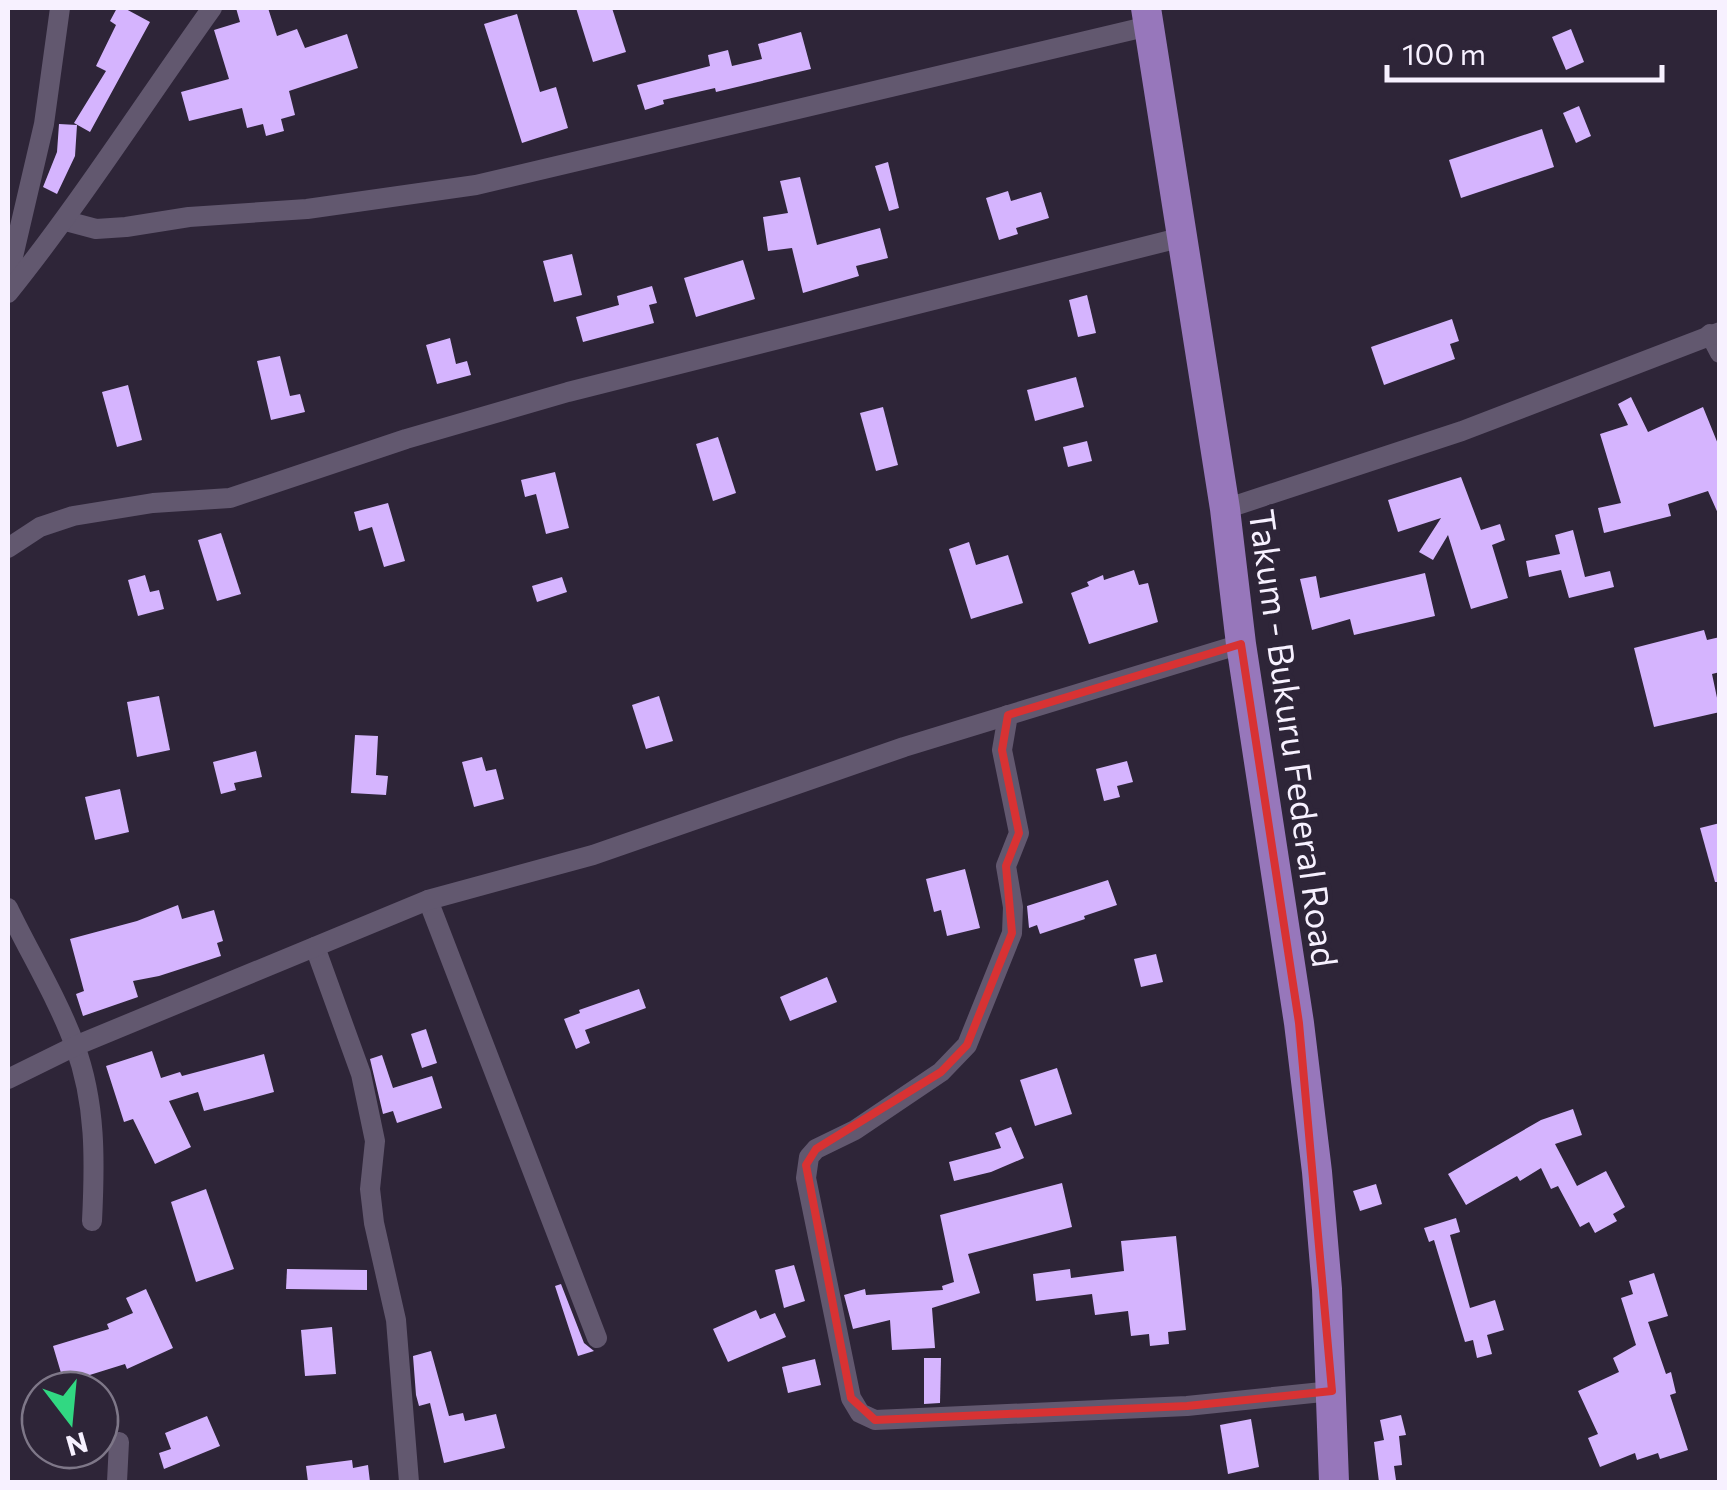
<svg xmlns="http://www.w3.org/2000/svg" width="1727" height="1490" font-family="Commissioner,sans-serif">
	<rect width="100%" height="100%" fill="#2e2538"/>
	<g fill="#d5b4fe">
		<polygon points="117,8 124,8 150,22 90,132 74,123 106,71 96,66 116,25 110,21"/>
		<polygon points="236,8 268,8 277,36 297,29 305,48 347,34 358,68 289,91 295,115 281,119 284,131 266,136 263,124 247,128 242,108 189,121 181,92 229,79 214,30 240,22"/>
		<polygon points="576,8 612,8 626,52 593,62"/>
		<polygon points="517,14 540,92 556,87 568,128 522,143 484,24"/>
		<polygon points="1571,29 1584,62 1566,70 1552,37"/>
		<polygon points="801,32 811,69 716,92 715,88 663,100 664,104 645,110 637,85 710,66 708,55 728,50 732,66 762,59 758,44"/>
		<polygon points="1579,106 1591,136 1576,143 1563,113"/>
		<polygon points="59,124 77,125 75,156 57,194 43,187 57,152"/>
		<polygon points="1542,129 1554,167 1461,198 1449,160"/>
		<polygon points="888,162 899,208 889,211 875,166"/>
		<polygon points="800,177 817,245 880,228 888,258 856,266 859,276 803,293 792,248 768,251 763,217 788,213 780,181"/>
		<polygon points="1008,191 1011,201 1041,192 1049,218 1016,228 1018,234 999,240 986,198"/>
		<polygon points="572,254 582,295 554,302 543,261"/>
		<polygon points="743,260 755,299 696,317 684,278"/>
		<polygon points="652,286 657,303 649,305 654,323 583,342 576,317 619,305 617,296"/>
		<polygon points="1087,295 1096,333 1078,337 1069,300"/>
		<polygon points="1452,319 1459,341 1450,344 1455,359 1384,385 1371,347"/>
		<polygon points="450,338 456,364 467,361 471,375 437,384 426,345"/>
		<polygon points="280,356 290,396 300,394 305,412 271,420 257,361"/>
		<polygon points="1076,377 1084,407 1035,421 1027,390"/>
		<polygon points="128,385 142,440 117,447 102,392"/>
		<polygon points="1631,397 1648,432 1703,407 1720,449 1720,518 1708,491 1668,504 1671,516 1604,533 1598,508 1621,503 1600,434 1628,425 1618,404"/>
		<polygon points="883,407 898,465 876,471 860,413"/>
		<polygon points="718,437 736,493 713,501 696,444"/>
		<polygon points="1087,441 1092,461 1068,467 1063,447"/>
		<polygon points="555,472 569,528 546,534 536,494 525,497 521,480"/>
		<polygon points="1461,477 1481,530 1500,524 1505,540 1492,545 1508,598 1471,609 1448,535 1433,560 1419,552 1441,518 1398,532 1388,500"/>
		<polygon points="388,503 405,561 384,567 372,527 359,531 354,512"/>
		<polygon points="1573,530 1585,577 1610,571 1614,587 1569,598 1561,570 1529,577 1526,561 1560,554 1555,535"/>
		<polygon points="221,533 241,594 217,601 198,540"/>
		<polygon points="969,542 976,565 1008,555 1023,603 971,619 949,549"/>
		<polygon points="1134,570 1139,585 1148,583 1158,622 1089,644 1071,593 1089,586 1087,582 1103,575 1104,580"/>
		<polygon points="1425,573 1435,616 1354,635 1350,619 1312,630 1300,579 1316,576 1320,598"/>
		<polygon points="145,575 150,592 159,590 164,609 138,616 128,580"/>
		<polygon points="562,577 567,592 537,602 532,586"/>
		<polygon points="1704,630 1707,640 1720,637 1720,672 1712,674 1720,712 1654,727 1634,648"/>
		<polygon points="159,696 170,750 137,757 127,702"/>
		<polygon points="659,696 673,741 646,749 632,705"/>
		<polygon points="355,735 378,736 376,775 388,776 386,795 351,793"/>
		<polygon points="256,751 262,777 234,783 236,790 221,794 213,762"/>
		<polygon points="482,757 486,771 496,769 504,799 474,807 462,762"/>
		<polygon points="1127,761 1133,782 1117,786 1120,797 1104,801 1096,769"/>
		<polygon points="120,789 129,832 95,840 85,797"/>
		<polygon points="1720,823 1720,882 1715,882 1700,828"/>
		<polygon points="965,869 980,928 947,936 941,910 934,912 926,879"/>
		<polygon points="1108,880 1117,905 1084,916 1085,919 1040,934 1037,925 1029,928 1027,906"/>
		<polygon points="178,905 182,919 214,910 223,941 217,943 221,956 159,976 133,981 138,997 83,1016 76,994 84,991 70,939 137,921"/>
		<polygon points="1156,954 1163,982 1141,987 1134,959"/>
		<polygon points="827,977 837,1002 790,1021 780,997"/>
		<polygon points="639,989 646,1008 585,1030 590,1043 576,1049 564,1019 580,1013 579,1010"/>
		<polygon points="426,1029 437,1063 422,1068 411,1034"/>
		<polygon points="152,1051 161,1078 180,1072 182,1076 264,1054 274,1092 204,1111 198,1092 169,1101 191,1147 155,1164 133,1119 124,1122 106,1066"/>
		<polygon points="382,1055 393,1088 432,1076 442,1108 397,1123 393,1111 383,1114 370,1059"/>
		<polygon points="1057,1068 1072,1114 1035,1126 1020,1080"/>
		<polygon points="1573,1109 1582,1135 1555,1144 1577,1186 1606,1171 1625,1207 1613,1214 1617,1221 1595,1233 1589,1222 1580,1227 1558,1186 1551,1189 1541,1168 1520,1181 1517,1176 1466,1205 1448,1174 1541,1120"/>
		<polygon points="1011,1127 1024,1158 991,1172 954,1181 949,1162 1001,1148 995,1133"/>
		<polygon points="1062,1183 1072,1227 968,1254 980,1293 932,1308 935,1348 892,1350 890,1320 853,1329 844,1295 865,1289 866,1295 943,1290 942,1286 954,1282 940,1215"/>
		<polygon points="1376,1184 1382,1204 1360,1211 1353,1191"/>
		<polygon points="206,1189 234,1269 196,1282 171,1202"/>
		<polygon points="1456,1218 1460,1232 1450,1235 1470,1308 1495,1300 1504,1330 1487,1335 1492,1354 1477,1358 1473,1340 1465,1342 1434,1240 1429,1242 1424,1228"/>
		<polygon points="1176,1236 1186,1330 1168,1332 1169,1344 1150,1346 1149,1334 1131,1336 1128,1311 1095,1315 1092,1294 1036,1301 1033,1274 1070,1269 1071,1278 1124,1271 1121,1241"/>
		<polygon points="794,1265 805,1301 784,1308 775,1270"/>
		<polygon points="287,1269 367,1270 367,1290 286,1289"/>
		<polygon points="1654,1273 1668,1316 1648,1322 1666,1374 1671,1372 1676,1393 1670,1395 1688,1450 1660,1459 1658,1453 1637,1460 1635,1453 1600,1467 1588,1438 1598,1434 1578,1391 1619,1372 1613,1358 1636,1345 1621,1298 1633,1294 1629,1281"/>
		<polygon points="561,1284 584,1343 594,1351 578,1356 555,1286"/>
		<polygon points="146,1289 173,1348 127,1369 125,1364 64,1383 53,1346 109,1329 107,1324 133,1313 126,1298"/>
		<polygon points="756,1310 760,1319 775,1313 786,1337 728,1362 713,1329"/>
		<polygon points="332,1327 336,1374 305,1376 301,1330"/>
		<polygon points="431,1351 449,1416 463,1413 465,1421 496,1414 505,1448 444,1463 430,1403 419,1406 416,1395 413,1356"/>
		<polygon points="924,1358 941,1358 940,1403 924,1404"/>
		<polygon points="815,1359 821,1385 788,1393 782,1367"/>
		<polygon points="1401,1415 1406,1435 1399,1436 1402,1465 1394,1466 1396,1480 1379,1482 1374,1442 1384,1440 1380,1420"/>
		<polygon points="207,1416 220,1446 164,1469 159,1453 171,1449 165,1433"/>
		<polygon points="1251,1419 1259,1467 1228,1474 1220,1425"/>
		<polygon points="352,1460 353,1468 368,1465 370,1482 308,1482 306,1466"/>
	</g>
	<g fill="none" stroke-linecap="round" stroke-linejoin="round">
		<g stroke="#62586f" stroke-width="20">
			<polyline points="66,221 96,229 126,227 189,217 307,209 476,185 1149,26"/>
			<polyline points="8,278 44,124 60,8"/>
			<path d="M8 293C81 202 144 103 212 8"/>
			<polyline points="1710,334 1720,353"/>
			<polyline points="1225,509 1462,431 1720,332"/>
			<polyline points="8,548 40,527 73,516 153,503 230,498 406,439 568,392 1183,237"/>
			<polyline points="1008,715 1002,750 1019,833 1006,866 1013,907 1012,933 967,1045 941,1072 855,1130 816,1149 809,1157 806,1178 851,1398 860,1413 875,1420 1187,1406 1332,1391"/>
			<polyline points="428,900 597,1338"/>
			<path d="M8 908C29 952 59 1001 75 1046 96 1103 95 1161 92 1221"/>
			<polyline points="315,947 361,1074 375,1141 370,1189 374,1223 396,1320 409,1482"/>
			<polyline points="8,1079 75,1046 428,900 593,855 904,747 1241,644"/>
			<polyline points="117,1482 119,1442"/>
		</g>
		<polyline stroke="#9777bb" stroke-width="30" points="1146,8 1225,509 1241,644 1299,1023 1317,1172 1327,1289 1334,1482"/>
	</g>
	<path fill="none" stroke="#d83233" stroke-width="8" stroke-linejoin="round" d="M1241 644 1299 1023 1332 1391 1187 1406 875 1420 851 1398 806 1165 816 1149 941 1072 967 1045 1012 933 1006 866 1019 833 1002 750 1008 715Z"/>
	<g text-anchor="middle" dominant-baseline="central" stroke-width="10" stroke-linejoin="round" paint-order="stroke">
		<g font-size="35" fill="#f7f1ff" stroke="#2e2538">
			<text transform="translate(1295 738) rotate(82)">Takum - Bukuru Federal Road</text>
		</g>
	</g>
	<rect width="1727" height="1490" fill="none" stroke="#f7f1ff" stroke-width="20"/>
	<g transform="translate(70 1420) rotate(164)"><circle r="48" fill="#2e2538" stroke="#7e7788" stroke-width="2.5"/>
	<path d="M0-8L18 38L0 25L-18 38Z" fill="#31d882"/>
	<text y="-15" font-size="28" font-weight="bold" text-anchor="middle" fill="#f7f1ff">N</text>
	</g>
	<path d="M1387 65v15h275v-15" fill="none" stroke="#f7f1ff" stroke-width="5"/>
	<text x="1402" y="65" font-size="30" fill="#f7f1ff" stroke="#2e2538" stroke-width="8" paint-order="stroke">100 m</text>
</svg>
